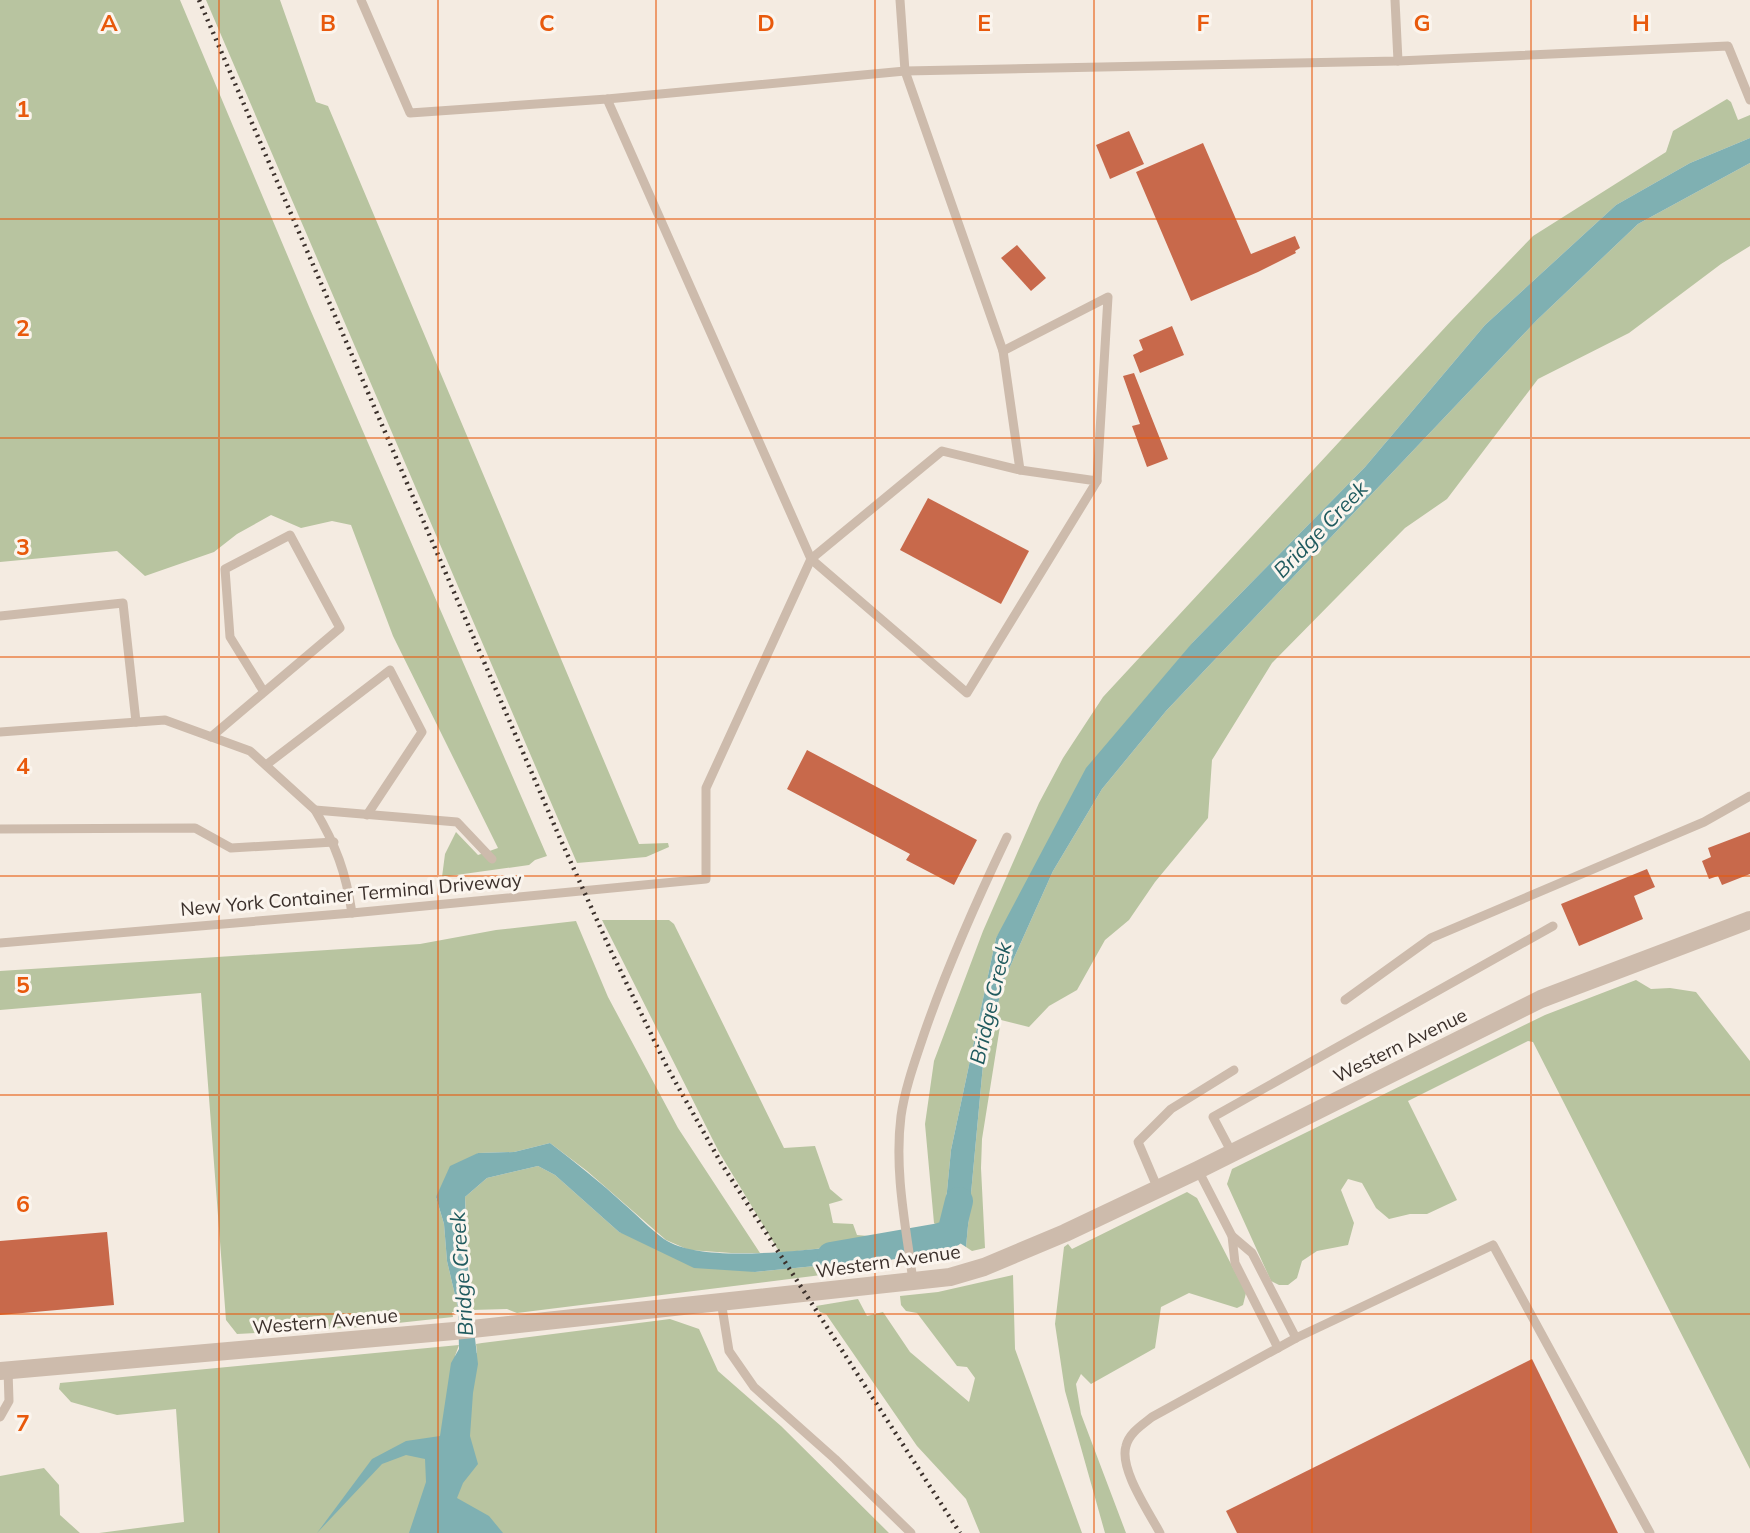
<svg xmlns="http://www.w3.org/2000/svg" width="1750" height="1533" font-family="Mulish,sans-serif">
	<rect width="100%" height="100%" fill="#f4ebe1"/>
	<g fill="#b8c4a0">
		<polygon points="0,0 180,0 310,309 547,856 535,860 529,865 442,877 445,854 456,832 478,855 498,848 393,636 351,525 332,521 301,528 271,515 237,534 214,552 145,576 117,551 0,562"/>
		<polygon points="206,0 280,0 316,102 328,106 639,844 668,843 669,847 646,857 577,863"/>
		<polygon points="1727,99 1731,102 1738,120 1750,115 1750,138 1690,163 1616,205 1485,325 1365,467 1193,642 996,938 951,1150 943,1232 934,1223 925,1124 934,1061 983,931 1039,803 1063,758 1103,697 1452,320 1533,236 1666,152 1673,131"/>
		<polygon points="1750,163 1750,246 1721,264 1629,333 1538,379 1447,499 1405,528 1272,663 1212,760 1208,818 1155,882 1129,920 1105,940 1077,990 1049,1006 1029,1027 1001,1020 982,1139 981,1168 985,1248 972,1251 966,1247 984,1054 1005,978 1053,871 1102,789 1166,711 1537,320 1638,224"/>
		<polygon points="602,920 669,920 674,924 784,1148 815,1146 830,1189 843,1200 829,1204 833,1223 853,1224 857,1235 880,1237 876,1242 780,1253 719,1152"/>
		<polygon points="576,921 608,997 678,1128 760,1253 731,1253 689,1250 666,1240 587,1171 550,1143 514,1152 478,1153 436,1197 444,1224 447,1261 458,1308 458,1312 452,1312 453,1317 361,1327 237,1334 226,1320 201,993 0,1010 0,971 420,944 496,930"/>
		<polygon points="1636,980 1651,989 1670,988 1696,992 1750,1061 1750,1469 1533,1042 1528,1041 1408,1101 1457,1200 1427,1214 1410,1214 1389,1219 1376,1208 1362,1183 1348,1179 1341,1190 1354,1223 1348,1245 1317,1251 1302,1261 1297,1278 1288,1285 1279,1285 1271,1281 1227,1184 1232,1169 1545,1015"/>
		<polygon points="538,1166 555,1175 619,1232 755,1272 856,1262 837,1273 517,1313 507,1309 472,1310 465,1197 487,1178"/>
		<polygon points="1187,1192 1197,1198 1246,1293 1243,1305 1237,1308 1189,1293 1161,1307 1155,1348 1091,1384 1081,1374 1076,1384 1081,1414 1126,1533 1105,1533 1065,1391 1055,1324 1064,1247 1068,1244 1072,1249"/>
		<polygon points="1013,1275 1015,1349 1082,1533 980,1533 966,1499 917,1446 826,1314 820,1312 816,1306 858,1299 867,1316 883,1312 910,1352 969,1402 975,1378 967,1367 957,1366 917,1313 906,1311 901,1305 900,1296 938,1292"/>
		<polygon points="670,1319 699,1329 718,1371 781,1426 889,1533 99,1533 184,1522 176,1409 117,1415 71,1402 59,1389 60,1383 459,1345 455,1356 477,1353 476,1344 482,1343"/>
		<polygon points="44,1468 59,1485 60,1515 80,1533 0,1533 0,1476"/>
	</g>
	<g fill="#7fb0b2">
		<polygon points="1750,138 1750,163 1638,224 1537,320 1166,711 1102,789 1053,871 1005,978 984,1054 966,1247 943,1232 951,1150 996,938 1086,768 1193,642 1365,467 1485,325 1616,205 1690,163"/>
		<path d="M550 1143C575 1162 600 1182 624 1204 637 1215 650 1229 664 1239 705 1267 826 1247 876 1242L856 1262 755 1272 694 1268 619 1232 555 1175 538 1166 487 1178 465 1197 469 1287 478 1364 473 1393 470 1436 478 1464 463 1483 457 1498 489 1516 503 1533H409L426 1482 425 1459 406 1455 382 1464 317 1533 372 1459 406 1441 440 1436 451 1363 459 1349 458 1308 447 1261 444 1224 436 1197 450 1166 478 1153 514 1152Z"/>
	</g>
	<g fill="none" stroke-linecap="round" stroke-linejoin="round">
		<polyline stroke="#7fb0b2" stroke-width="28" points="831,1256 940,1237 951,1233 959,1201"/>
	</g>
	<g fill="#c8694b">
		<polygon points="1129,131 1144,164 1110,179 1096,145"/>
		<polygon points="1203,143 1251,254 1295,236 1300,248 1295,251 1296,253 1258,272 1191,301 1136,172"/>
		<polygon points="1017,245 1046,278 1031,291 1001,258"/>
		<polygon points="1172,326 1184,355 1140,373 1133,355 1143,350 1139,340"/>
		<polygon points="1134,373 1168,459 1147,467 1132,426 1140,424 1123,376"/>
		<polygon points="928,498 1029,551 1001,604 900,550"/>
		<polygon points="807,750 977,840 954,885 906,860 910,854 787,789"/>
		<polygon points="1750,832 1750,874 1722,885 1718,876 1709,879 1702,861 1711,857 1708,848"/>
		<polygon points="1647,869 1655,887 1634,896 1643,919 1579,946 1561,904"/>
		<polygon points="107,1232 114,1305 0,1315 0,1241"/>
		<polygon points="1532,1359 1618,1533 1237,1533 1226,1511"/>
	</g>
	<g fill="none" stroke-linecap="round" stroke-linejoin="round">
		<g stroke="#cdbbac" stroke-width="9">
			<polyline points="361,0 410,113 607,99 905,71 1398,61 1395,0"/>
			<polyline points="1398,61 1728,46 1750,100"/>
			<polyline points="607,99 811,559 967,693 1097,481 1020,470"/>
			<polyline points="1003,351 1108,297 1097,481"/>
			<polyline points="0,616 123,603 136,722"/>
			<polyline points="0,732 165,720 250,751 315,810"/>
			<polyline points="211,737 340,628 290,535 225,569 230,637 264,692"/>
			<polyline points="266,765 390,670 422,732 367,815"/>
			<polyline points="0,829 195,828 231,848 334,842"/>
			<path d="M352 913C346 873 336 845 315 810L457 822 492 859"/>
			<polyline points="0,943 352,913 706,879 706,788 811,559 942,451 1020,470 1003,351 905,71 900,0"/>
			<polyline points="1345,1000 1431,938 1704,822 1750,796"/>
			<polyline points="1232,1153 1213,1117 1553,926"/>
			<polyline points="1198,1170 1232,1236 1235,1263 1278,1348"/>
			<polyline points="1158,1189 1138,1142 1171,1109 1234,1070"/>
			<polyline points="1232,1236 1252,1253 1296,1338"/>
			<path d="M913 1281C906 1227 894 1171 901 1116 905 1088 915 1061 924 1034 947 967 976 902 1007 837"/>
			<polyline points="721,1301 729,1351 754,1387 835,1459 911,1533"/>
			<polyline points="0,1417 9,1401 8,1370"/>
			<path d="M1160 1533C1149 1512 1119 1469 1126 1446 1129 1433 1142 1425 1152 1417L1296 1338 1493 1245 1650 1533"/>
		</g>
		<polyline stroke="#cdbbac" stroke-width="18" points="0,1371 454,1331 950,1277 984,1267 1065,1233 1198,1170 1541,999 1750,920"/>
		<polyline stroke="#3b302b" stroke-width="4.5" stroke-dasharray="2 5" stroke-linecap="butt" points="199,0 559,836 610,949 667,1067 721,1163 960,1533"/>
	</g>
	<path fill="none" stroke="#e8590c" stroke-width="2" stroke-opacity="0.55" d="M219 0V1533M438 0V1533M656 0V1533M875 0V1533M1094 0V1533M1312 0V1533M1531 0V1533M0 219H1750M0 438H1750M0 657H1750M0 876H1750M0 1095H1750M0 1314H1750"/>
	<g text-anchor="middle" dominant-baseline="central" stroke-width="6" stroke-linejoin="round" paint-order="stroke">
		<g font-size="19" fill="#3b302b" stroke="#fbf5ee">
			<text transform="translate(351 894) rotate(-5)">New York Container Terminal Driveway</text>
			<text transform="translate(1400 1045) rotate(-26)">Western Avenue</text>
			<text transform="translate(888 1261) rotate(-8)">Western Avenue</text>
			<text transform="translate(325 1321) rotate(-5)">Western Avenue</text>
		</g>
		<g font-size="21" font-style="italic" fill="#1f5a5e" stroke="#fbf5ee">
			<text transform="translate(1320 529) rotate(-46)">Bridge Creek</text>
			<text transform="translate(990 1003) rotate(-77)">Bridge Creek</text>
			<text transform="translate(461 1274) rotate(-94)">Bridge Creek</text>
		</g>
	</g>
	<g font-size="23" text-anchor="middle" font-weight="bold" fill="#e8590c" stroke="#fbf5ee" stroke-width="6" stroke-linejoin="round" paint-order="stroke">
		<text x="109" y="31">A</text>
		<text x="328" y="31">B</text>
		<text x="547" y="31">C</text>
		<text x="766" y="31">D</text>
		<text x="984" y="31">E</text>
		<text x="1203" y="31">F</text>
		<text x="1422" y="31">G</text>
		<text x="1641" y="31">H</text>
		<text x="23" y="117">1</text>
		<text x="23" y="336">2</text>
		<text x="23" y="555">3</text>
		<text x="23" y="774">4</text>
		<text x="23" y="993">5</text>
		<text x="23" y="1212">6</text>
		<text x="23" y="1431">7</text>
	</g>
</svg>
